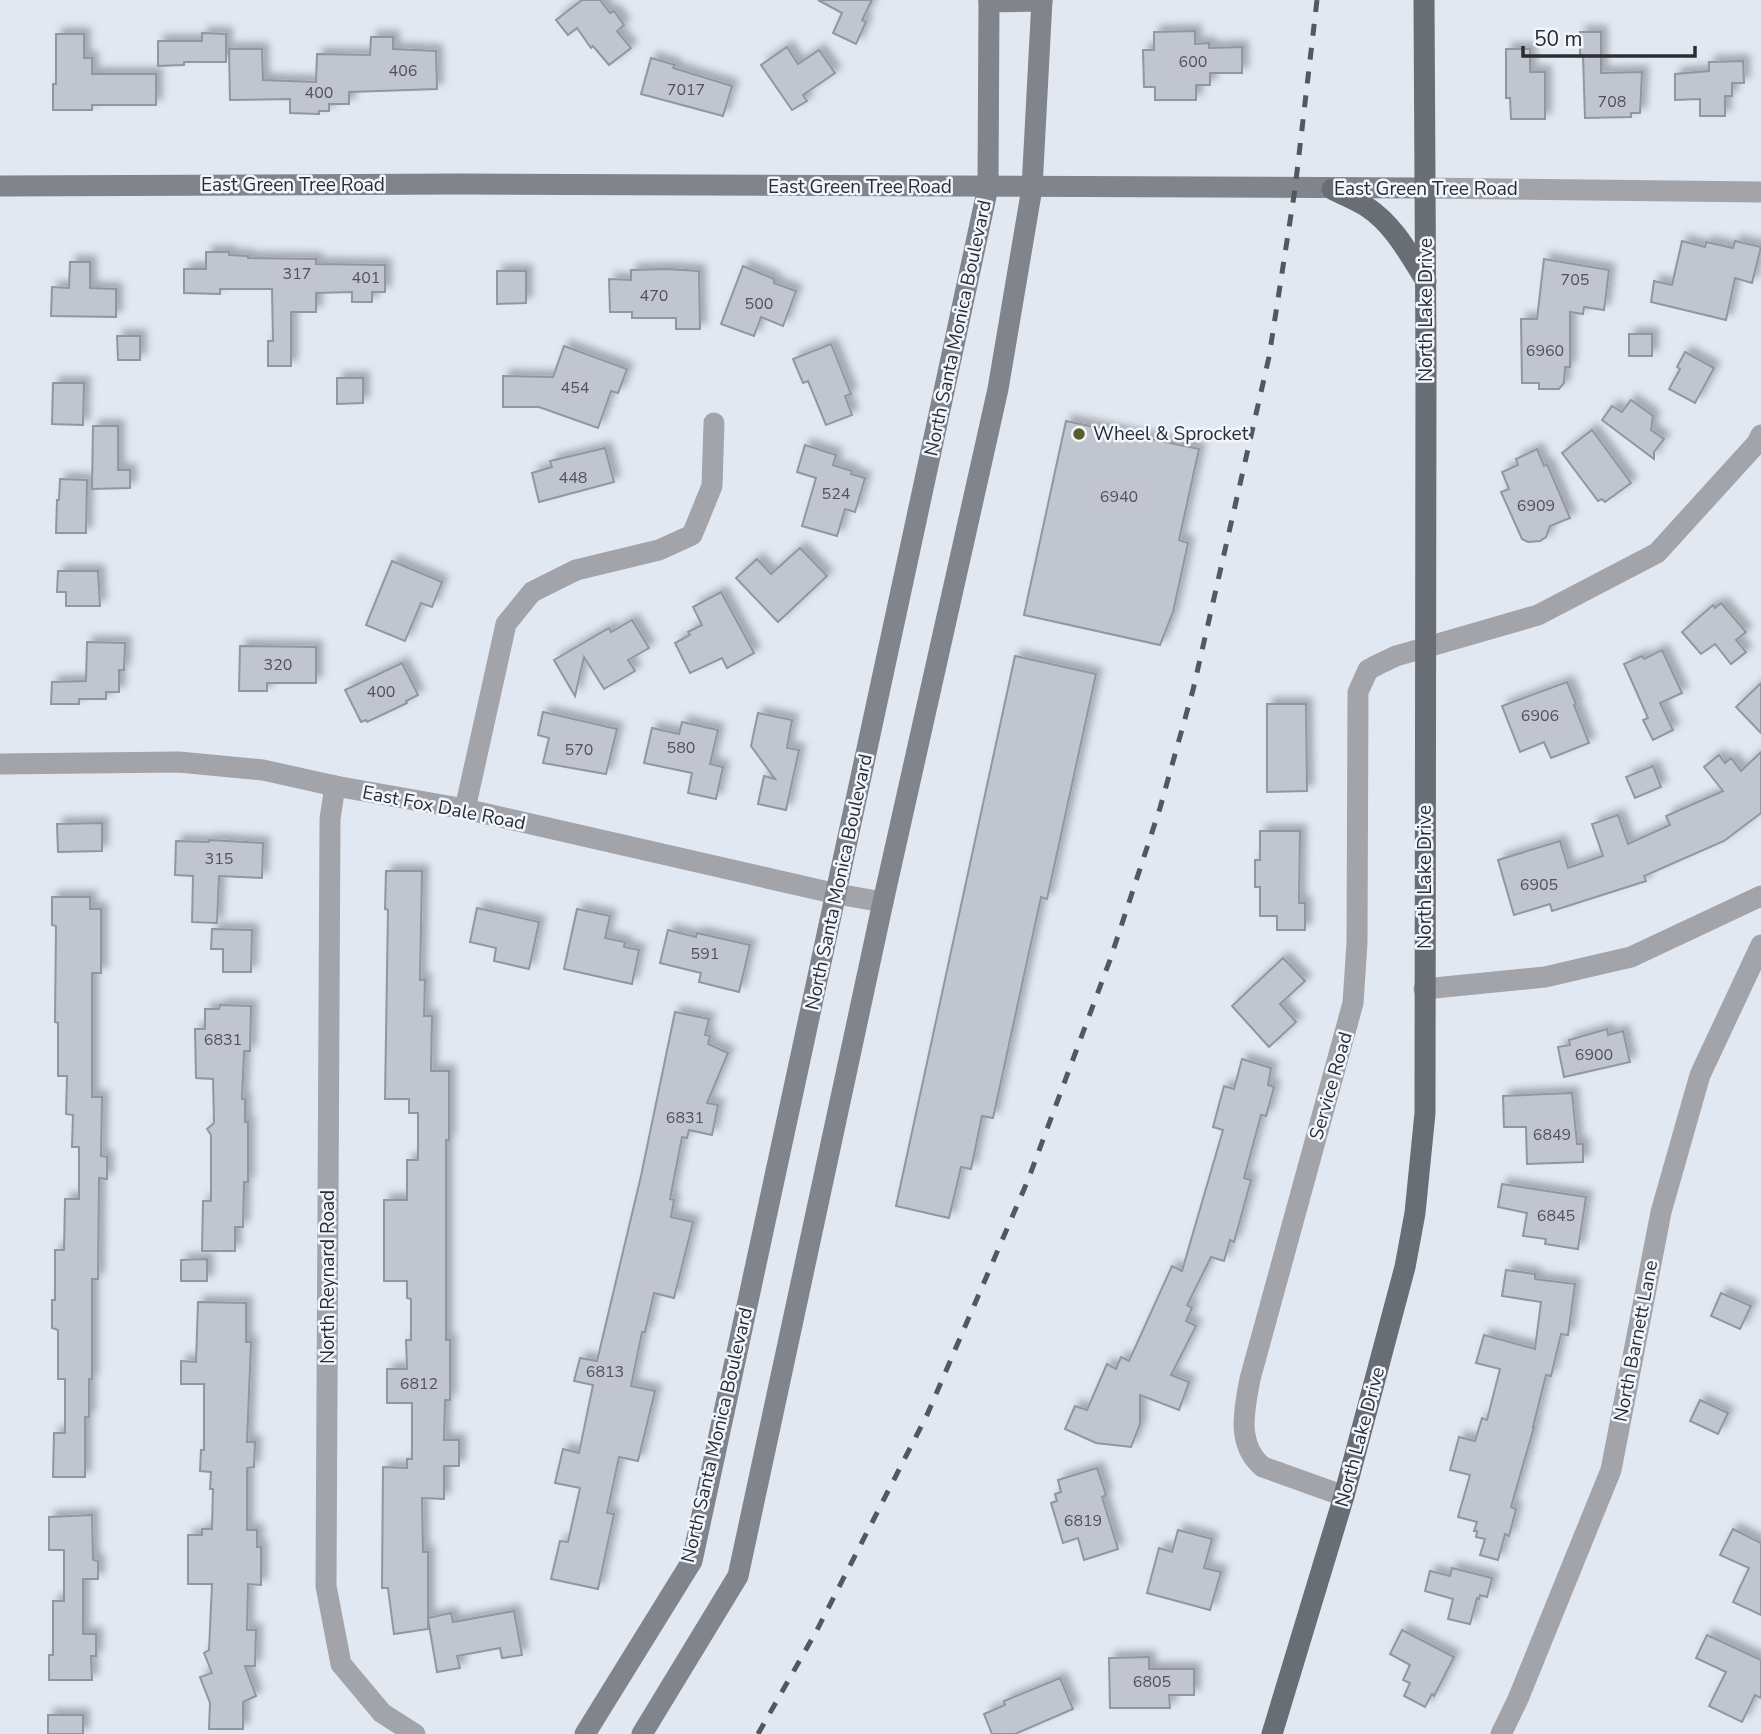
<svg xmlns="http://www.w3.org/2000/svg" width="1761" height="1734" font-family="'Nunito Sans',sans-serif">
	<defs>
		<filter id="shadow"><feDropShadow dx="6" dy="-6" stdDeviation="3.5" flood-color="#0004"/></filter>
	</defs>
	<rect width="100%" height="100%" fill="#e2e8f2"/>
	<g fill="#c0c5cf" stroke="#91969f" stroke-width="2" filter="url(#shadow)">
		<polygon points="582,0 600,0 610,13 614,11 624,25 617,31 631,48 609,65 593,46 591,48 577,28 568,35 556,20"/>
		<polygon points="818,0 872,0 862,20 866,22 856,44 833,33 842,13"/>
		<polygon points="1195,31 1195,44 1209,43 1209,48 1242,47 1242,73 1210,73 1210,85 1196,85 1196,100 1155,100 1155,87 1144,87 1143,50 1154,50 1154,32"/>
		<polygon points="1580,32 1601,32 1601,73 1642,72 1640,113 1631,113 1631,117 1585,118 1583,55 1580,55"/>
		<polygon points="202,33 226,34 226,62 184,62 184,65 158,66 158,41 202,41"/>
		<polygon points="56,34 84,34 84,58 92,58 92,74 156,74 156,105 92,105 92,110 53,110 53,84 56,84"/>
		<polygon points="371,37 393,37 393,49 436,51 437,89 349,92 349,104 329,104 329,111 319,111 319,114 290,113 290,99 230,100 229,49 262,49 263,80 316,82 317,54 370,55"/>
		<polygon points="787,47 798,64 819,50 835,73 803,95 807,101 792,110 761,65"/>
		<polygon points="1506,49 1530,49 1530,72 1545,72 1545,119 1511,119 1510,98 1506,98"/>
		<polygon points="651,58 675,65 673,68 732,86 723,116 641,94"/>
		<polygon points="1743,61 1744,83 1732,83 1732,96 1725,96 1725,116 1700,116 1700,99 1675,100 1675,74 1709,71 1709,62"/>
		<polygon points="1682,241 1705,247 1706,242 1733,248 1735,241 1761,247 1752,283 1735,278 1726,320 1651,302 1654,281 1672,285"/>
		<polygon points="206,252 229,252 229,255 248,256 248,258 316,259 316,264 385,265 385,292 372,292 372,302 352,302 352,292 316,293 316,312 291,312 291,366 268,366 268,341 273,341 272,289 220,289 220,294 184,293 184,269 206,269"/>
		<polygon points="1544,259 1609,270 1604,310 1584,307 1583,314 1570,312 1570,367 1565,367 1564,383 1559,389 1539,389 1539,383 1522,383 1521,319 1537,319"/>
		<polygon points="70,262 90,262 90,288 116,289 116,317 51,316 52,287 69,288"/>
		<polygon points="743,266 774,279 774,283 796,291 783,326 761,317 754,336 721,324"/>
		<polygon points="667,269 699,271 700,329 676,329 676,318 632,318 632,312 610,312 609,279 631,280 631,270"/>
		<polygon points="497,271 526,271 526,303 497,304"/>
		<rect x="1629" y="334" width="23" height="22"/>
		<polygon points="117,336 140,336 140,360 118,360"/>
		<polygon points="831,344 851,394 845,396 852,415 826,425 808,381 803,383 793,359"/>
		<polygon points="564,346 627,369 618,393 611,391 598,428 539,407 503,407 503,376 553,377"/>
		<polygon points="1685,352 1714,368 1695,403 1669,389 1680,369 1677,367"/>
		<polygon points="337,378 363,378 363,403 337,404"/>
		<polygon points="53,383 84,383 83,425 52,424"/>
		<polygon points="1631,400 1653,416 1651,430 1664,439 1654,452 1654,459 1602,420 1612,406 1622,412"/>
		<polygon points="1066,421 1199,449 1179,540 1188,543 1173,612 1160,645 1024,615"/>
		<polygon points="93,426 118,426 118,470 130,470 130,488 92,489"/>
		<polygon points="1592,430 1631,483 1605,502 1602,499 1598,501 1562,453"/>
		<polygon points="805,445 836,455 833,465 852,471 851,474 865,478 855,512 845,509 837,536 802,526 816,478 797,472"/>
		<polygon points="605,448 614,482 539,502 532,473 552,467 550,461"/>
		<polygon points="1537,449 1544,466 1547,464 1570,518 1550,526 1546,537 1540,541 1528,542 1522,539 1501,492 1509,489 1502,472 1518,465 1516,459"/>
		<polygon points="60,479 87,480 86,533 56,533 57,500 59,500"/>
		<polygon points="800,548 827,576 778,622 736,578 757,559 771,574"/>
		<polygon points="392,561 442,582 432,607 421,603 405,641 366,625"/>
		<polygon points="58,571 98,571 100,606 66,606 66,592 57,592"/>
		<polygon points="721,592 754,653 727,668 722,658 690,673 675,643 690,635 688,632 702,625 693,607"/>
		<polygon points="1721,603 1746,632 1736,640 1746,652 1731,664 1715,644 1701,654 1682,632 1713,605 1715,608"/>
		<polygon points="632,620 649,648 628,660 635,671 604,689 584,657 575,696 554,660 609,628 611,632"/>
		<polygon points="87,642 125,643 124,670 119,670 119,692 106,692 106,699 79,699 79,704 51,704 52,682 86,681"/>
		<polygon points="240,646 316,647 316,683 267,683 267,691 239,691"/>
		<polygon points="1662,650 1682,693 1660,703 1673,730 1653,740 1643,720 1648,718 1624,664 1642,656 1644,659"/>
		<polygon points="1015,656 1096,674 1047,899 1041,897 993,1118 982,1116 971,1169 961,1167 949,1218 896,1206"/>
		<polygon points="402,663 418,695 406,701 407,703 367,722 366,720 361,722 345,690"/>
		<polygon points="1567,682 1576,704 1574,705 1589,743 1551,758 1544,742 1520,752 1502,706"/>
		<polygon points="1761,683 1761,733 1736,707"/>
		<polygon points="1267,704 1306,704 1307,791 1267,792"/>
		<polygon points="543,712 617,729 606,774 543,763 549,738 538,735"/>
		<polygon points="758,713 792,720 787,748 799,750 786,810 758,804 764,776 775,779 751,746"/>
		<polygon points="682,722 718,730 710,764 723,767 716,799 688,793 692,773 644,763 652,728 679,734"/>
		<polygon points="1761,752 1761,813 1724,841 1644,876 1646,881 1552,911 1550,904 1514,915 1498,860 1560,841 1568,868 1603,856 1592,824 1618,815 1628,844 1670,825 1666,816 1723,791 1704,767 1719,755 1725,763 1731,758 1741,771"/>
		<polygon points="1653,766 1661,787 1635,798 1626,777"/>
		<polygon points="102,823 102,851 58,852 57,824"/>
		<polygon points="1260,831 1300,831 1299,903 1305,903 1305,930 1277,930 1277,916 1260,916 1260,887 1255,887 1255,860 1260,860"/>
		<polygon points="209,840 263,843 262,878 219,876 217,923 192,922 193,876 175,875 176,841 209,842"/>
		<polygon points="386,871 422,871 420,980 425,980 424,1016 432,1016 431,1071 449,1071 449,1140 446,1140 446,1340 450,1340 450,1400 445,1400 444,1440 459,1440 459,1466 444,1466 444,1499 422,1498 423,1552 428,1552 428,1618 451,1613 453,1622 514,1611 522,1655 502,1658 500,1648 457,1656 460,1668 437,1672 428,1619 428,1629 394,1634 388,1588 382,1588 383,1467 407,1468 407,1459 412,1459 412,1403 387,1403 387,1369 407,1369 406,1340 411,1340 411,1299 407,1298 407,1281 384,1281 384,1200 407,1200 407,1160 418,1160 418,1113 409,1113 409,1099 385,1099 388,910 385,909"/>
		<polygon points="52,897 90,897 90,909 101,909 101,973 92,973 92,1097 102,1097 101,1156 107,1157 107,1179 99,1178 98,1279 92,1279 92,1379 89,1379 89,1417 85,1417 85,1477 53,1477 54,1433 65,1433 65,1379 58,1379 58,1330 52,1328 52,1300 55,1300 55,1250 64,1250 65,1199 79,1199 79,1147 72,1147 73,1115 66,1114 67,1076 58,1076 58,1023 55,1022 56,926 52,925"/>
		<polygon points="477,908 539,922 529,969 494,961 496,948 470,942"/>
		<polygon points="577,909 610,916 605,938 625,942 624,947 639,950 632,984 564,969"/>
		<polygon points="212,929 252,930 251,972 223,972 223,949 211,949"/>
		<polygon points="668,930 696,937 697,933 750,945 739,992 699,982 701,973 660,963"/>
		<polygon points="1283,958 1305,981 1280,1004 1296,1022 1269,1047 1232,1006"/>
		<polygon points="220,1005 251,1006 250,1051 244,1051 242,1099 245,1099 245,1122 248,1122 248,1182 244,1182 243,1227 235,1227 235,1251 202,1251 203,1201 211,1201 211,1135 207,1129 214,1123 213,1079 196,1078 195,1029 205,1029 205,1009 219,1009"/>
		<polygon points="675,1012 709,1019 705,1035 710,1036 708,1044 728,1053 707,1103 718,1105 712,1135 689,1130 687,1138 682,1137 670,1199 674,1200 671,1217 693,1222 674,1298 654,1293 645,1332 642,1332 631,1386 655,1391 638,1461 619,1457 607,1513 614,1514 598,1589 551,1579 560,1541 568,1542 580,1488 555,1483 563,1449 579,1453 593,1385 574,1381 580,1358 597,1361 641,1176"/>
		<polygon points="1607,1029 1608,1035 1623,1031 1630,1062 1564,1077 1558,1047 1570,1045 1569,1040"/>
		<polygon points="1242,1059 1271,1068 1268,1085 1274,1087 1266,1116 1261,1115 1244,1178 1251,1180 1234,1242 1230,1240 1224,1261 1211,1257 1187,1305 1192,1308 1186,1321 1196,1326 1171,1375 1189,1382 1179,1410 1140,1395 1140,1424 1131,1447 1096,1443 1065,1429 1075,1406 1087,1410 1107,1364 1116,1369 1121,1357 1129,1361 1172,1266 1182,1271 1223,1130 1213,1127 1224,1086 1234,1089"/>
		<polygon points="1572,1093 1577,1144 1583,1144 1583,1162 1527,1164 1526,1127 1504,1127 1503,1096"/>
		<polygon points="1502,1184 1586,1197 1578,1249 1545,1244 1546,1239 1523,1236 1527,1213 1498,1207"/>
		<polygon points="207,1259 207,1281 181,1281 181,1260"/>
		<polygon points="1506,1270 1535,1274 1535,1279 1575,1284 1568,1335 1561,1334 1551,1376 1546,1375 1533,1427 1534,1427 1511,1507 1516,1509 1509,1536 1505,1534 1498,1560 1480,1555 1485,1539 1476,1537 1477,1531 1474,1531 1477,1522 1458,1517 1470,1475 1450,1470 1459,1437 1475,1441 1482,1418 1487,1420 1500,1369 1476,1363 1484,1335 1535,1349 1541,1302 1502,1296"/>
		<polygon points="1721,1293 1751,1306 1740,1329 1711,1316"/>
		<polygon points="198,1302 246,1303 246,1342 251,1342 247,1442 255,1442 254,1467 247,1468 247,1530 257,1530 257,1547 261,1547 261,1585 248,1584 247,1630 256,1630 255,1666 245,1666 256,1696 243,1702 243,1729 209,1729 210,1703 200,1677 212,1673 204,1653 209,1650 212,1584 188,1584 188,1535 202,1535 202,1529 212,1529 213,1489 210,1489 211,1472 200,1471 201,1450 204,1450 204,1384 181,1384 181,1361 196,1362"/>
		<polygon points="1700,1400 1728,1413 1718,1434 1690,1421"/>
		<polygon points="1097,1468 1106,1495 1102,1497 1118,1549 1084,1560 1078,1538 1063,1543 1051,1503 1057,1501 1055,1494 1061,1492 1058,1480"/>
		<polygon points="92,1515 93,1560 98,1561 98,1579 83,1579 83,1634 96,1634 96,1656 91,1656 92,1680 49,1680 49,1655 53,1655 53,1601 64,1601 64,1550 49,1550 49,1517"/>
		<polygon points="1733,1529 1761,1543 1761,1615 1733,1602 1749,1568 1720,1555"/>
		<polygon points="1178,1530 1212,1539 1204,1568 1221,1572 1210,1610 1147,1593 1159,1548 1172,1552"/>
		<polygon points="1452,1568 1492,1578 1487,1597 1480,1595 1479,1599 1477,1598 1470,1624 1448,1619 1453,1599 1425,1591 1430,1571 1450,1576"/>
		<polygon points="1402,1630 1454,1657 1434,1696 1432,1694 1425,1707 1404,1696 1410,1683 1403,1680 1410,1665 1390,1654"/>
		<polygon points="1707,1635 1761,1660 1761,1698 1755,1695 1742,1722 1709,1706 1726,1672 1696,1658"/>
		<polygon points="1149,1657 1149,1669 1194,1669 1194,1695 1169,1695 1170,1708 1110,1708 1109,1658"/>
		<polygon points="1060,1678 1073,1709 1015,1734 992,1734 984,1714 1005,1705 1004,1701"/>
		<rect x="48" y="1715" width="35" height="19"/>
	</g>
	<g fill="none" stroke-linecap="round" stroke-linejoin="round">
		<g stroke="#a2a4a9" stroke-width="21">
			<polyline points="1424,188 1761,192"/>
			<polyline points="0,764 179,762 263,770 335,786 465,809 837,894 883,902"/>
			<polyline points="335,786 330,819 326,1586 341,1664 382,1713 415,1734"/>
			<polyline points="465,809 506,624 532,592 576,570 659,550 692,535 712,486 714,423"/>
			<polyline points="1424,989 1545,977 1631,957 1761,896"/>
			<path d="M1344 1496 1263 1467C1236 1445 1244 1410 1250 1379L1353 1003 1357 943 1358 692 1368 670 1377 665 1396 656 1538 615 1657 553 1757 443 1761 435"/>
			<polyline points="1501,1734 1518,1699 1611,1470 1661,1212 1700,1075 1761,945"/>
		</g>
		<g stroke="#81848a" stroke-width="21">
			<polyline points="989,2 1042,1"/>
			<polyline points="0,186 459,184 1424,188"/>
			<polyline points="585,1734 692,1561 988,187 989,0"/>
			<polyline points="642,1734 738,1576 883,902 998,389 1032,188 1042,0"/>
		</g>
		<g stroke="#696d74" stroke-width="21">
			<path d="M1332 189C1343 195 1356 200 1367 207 1394 225 1409 254 1426 281"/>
			<polyline points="1272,1734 1344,1496 1405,1267 1415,1213 1425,1113 1426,364 1424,0"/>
		</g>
		<polyline stroke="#54575c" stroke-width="5" stroke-dasharray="12 12" stroke-linecap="butt" points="758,1734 817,1630 927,1415 1028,1180 1110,960 1160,808 1193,690 1269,357 1295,189 1317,0"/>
	</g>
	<circle fill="#575d2c" stroke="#f1f5fd" stroke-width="2.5" cx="1079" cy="434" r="7"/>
	<g text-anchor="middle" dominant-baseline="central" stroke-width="5" stroke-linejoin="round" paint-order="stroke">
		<g font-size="16" fill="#505358">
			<text x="1193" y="62">600</text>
			<text x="403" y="71">406</text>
			<text x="686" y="90">7017</text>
			<text x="319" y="93">400</text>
			<text x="1612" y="102">708</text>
			<text x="297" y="274">317</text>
			<text x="366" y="278">401</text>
			<text x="1575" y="280">705</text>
			<text x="654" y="296">470</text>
			<text x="759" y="304">500</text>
			<text x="1545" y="351">6960</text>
			<text x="575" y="388">454</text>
			<text x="573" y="478">448</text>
			<text x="836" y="494">524</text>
			<text x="1119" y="497">6940</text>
			<text x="1536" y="506">6909</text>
			<text x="278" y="665">320</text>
			<text x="381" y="692">400</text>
			<text x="1540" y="716">6906</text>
			<text x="681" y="748">580</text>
			<text x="579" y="750">570</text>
			<text x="219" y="859">315</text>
			<text x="1539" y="885">6905</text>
			<text x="705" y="954">591</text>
			<text x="223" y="1040">6831</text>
			<text x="1594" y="1055">6900</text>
			<text x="685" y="1118">6831</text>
			<text x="1552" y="1135">6849</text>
			<text x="1556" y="1216">6845</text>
			<text x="605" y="1372">6813</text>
			<text x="419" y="1384">6812</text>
			<text x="1083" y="1521">6819</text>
			<text x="1152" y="1682">6805</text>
		</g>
		<g font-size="19" fill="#2b2d31" stroke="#f1f5fd">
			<text x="293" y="185">East Green Tree Road</text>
			<text x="860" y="187">East Green Tree Road</text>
			<text x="1426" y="189">East Green Tree Road</text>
			<text transform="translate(1426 310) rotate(-90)">North Lake Drive</text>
			<text transform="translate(958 328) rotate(-78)">North Santa Monica Boulevard</text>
			<text transform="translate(444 808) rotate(11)">East Fox Dale Road</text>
			<text transform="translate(1425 877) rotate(-90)">North Lake Drive</text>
			<text transform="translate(839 882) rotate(-78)">North Santa Monica Boulevard</text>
			<text transform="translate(1331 1086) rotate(-74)">Service Road</text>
			<text transform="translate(328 1277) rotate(-90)">North Reynard Road</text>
			<text transform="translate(1636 1341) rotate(-79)">North Barnett Lane</text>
			<text transform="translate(717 1435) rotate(-77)">North Santa Monica Boulevard</text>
			<text transform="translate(1360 1437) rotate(-75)">North Lake Drive</text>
		</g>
		<g font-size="19" fill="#2b2d31" stroke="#f1f5fd" text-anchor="start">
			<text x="1093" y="434">Wheel &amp; Sprocket</text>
		</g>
	</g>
	<path d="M1523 46v10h172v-10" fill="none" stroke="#2b2d31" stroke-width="3.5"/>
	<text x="1534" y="46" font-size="21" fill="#2b2d31" stroke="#f1f5fd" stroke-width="5" paint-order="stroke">50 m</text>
</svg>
